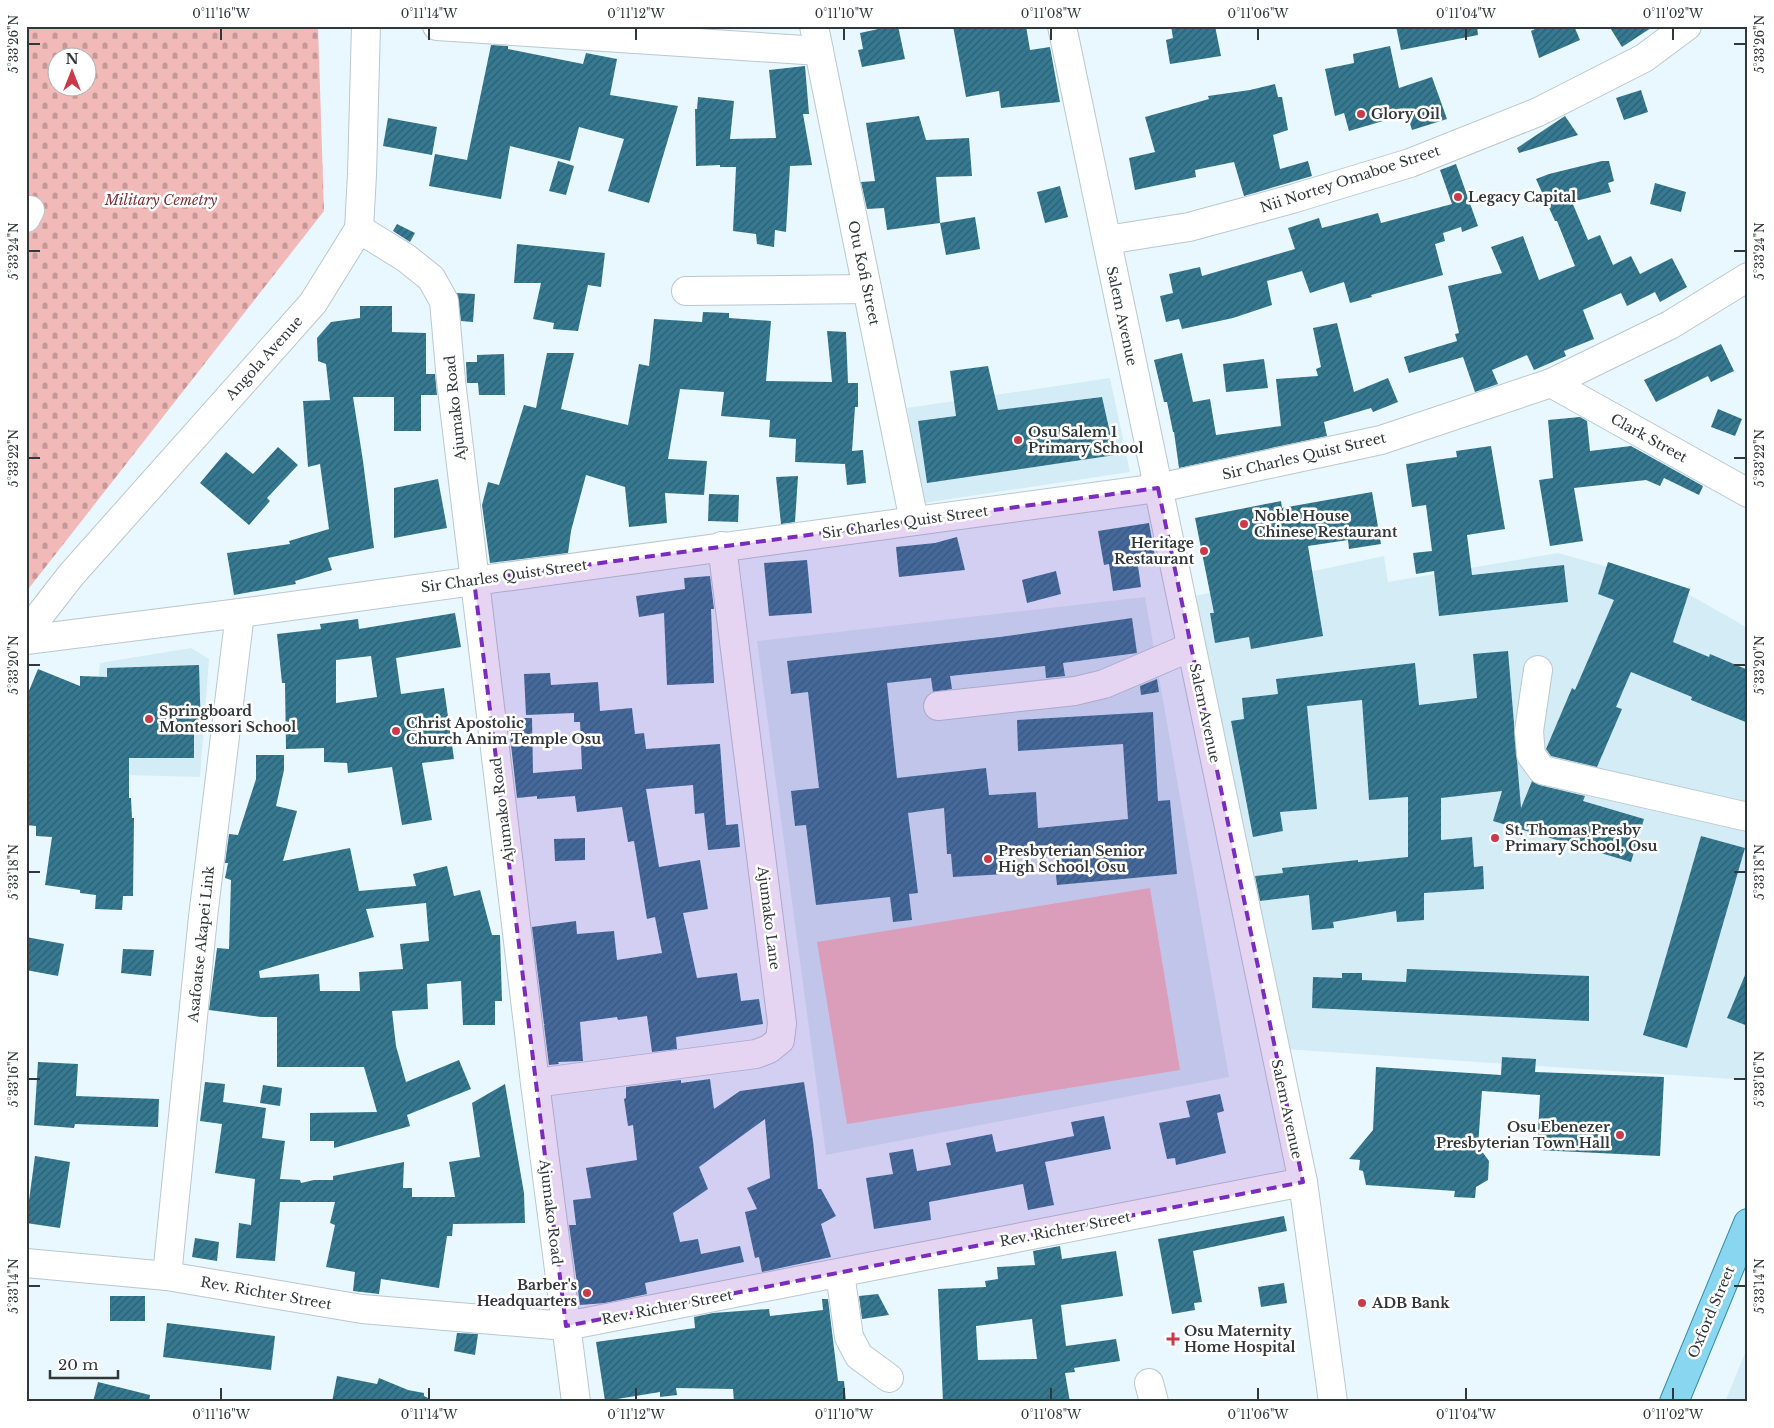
<svg xmlns="http://www.w3.org/2000/svg" width="1774" height="1428" font-family="'Libre Baskerville',serif">
	<defs>
		<pattern id="cemetery-stones" width="16" height="16" patternUnits="userSpaceOnUse" patternTransform="scale(1.25)"><rect width="16" height="16" fill="#f2b9b9"/><path d="M2 7V4a2 2 0 0 1 4 0v3zM10 15v-3a2 2 0 0 1 4 0v3z" fill="#c59797"/></pattern>
		<pattern id="building-hatch" width="6" height="6" patternUnits="userSpaceOnUse" patternTransform="scale(1.25)"><rect width="6" height="6" fill="#367991"/><path d="M-1 1l2-2M0 6l6-6M5 7l2-2" fill="none" stroke="#2c5f71"/></pattern>
	</defs>
	<rect width="100%" height="100%" fill="#e9f8ff"/>
	<g fill="#d4ecf5">
		<polygon points="1110,378 1130,472 924,503 907,408"/>
		<polygon points="1558,553 1672,585 1748,628 1748,1080 1285,1049 1195,596 1384,556 1388,582"/>
		<polygon points="1145,597 1229,1077 826,1155 757,641"/>
		<polygon points="191,648 209,659 200,777 88,774 100,663"/>
		<polygon points="1748,1346 1748,1402 1725,1402"/>
	</g>
	<polygon fill="#f2b9b9" points="1150,888 1180,1070 847,1124 817,942"/>
	<path fill="url(#cemetery-stones)" fill-rule="evenodd" d="M26 26H318L324 211 26 592ZM58 58H88V88H58Z"/>
	<g fill="url(#building-hatch)" fill-rule="evenodd">
		<polygon points="892,26 898,26 905,59 862,67 858,50 863,49 860,33"/>
		<polygon points="953,26 1026,26 1030,50 1050,47 1060,102 1001,108 999,91 966,97"/>
		<polygon points="1171,26 1215,26 1221,56 1170,64 1166,40 1173,38"/>
		<polygon points="1396,26 1477,26 1478,35 1401,50"/>
		<polygon points="1541,26 1574,26 1580,40 1539,58 1531,31"/>
		<polygon points="1609,26 1654,26 1622,47"/>
		<polygon points="491,45 508,46 508,49 583,64 586,53 617,59 610,95 678,106 649,203 608,191 624,139 579,127 570,161 510,146 501,199 429,186 435,154 467,160"/>
		<polygon points="1390,46 1399,88 1432,77 1447,119 1412,130 1407,114 1349,131 1344,113 1335,116 1325,69 1354,63 1353,54"/>
		<polygon points="805,66 809,114 803,114 812,165 790,166 786,232 775,230 774,247 757,244 756,234 733,231 736,167 720,167 720,165 696,166 695,109 697,109 698,97 734,101 730,139 776,138 769,70"/>
		<polygon points="1275,84 1278,97 1282,97 1288,130 1273,135 1280,169 1308,161 1312,176 1244,196 1234,162 1195,170 1196,177 1135,190 1129,158 1155,152 1145,117 1209,99 1208,96 1250,90"/>
		<polygon points="1641,90 1648,112 1624,120 1616,98"/>
		<polygon points="919,116 926,140 969,138 972,176 936,177 940,223 887,230 884,208 867,209 861,182 875,181 866,123"/>
		<polygon points="1565,116 1578,135 1519,153 1517,148"/>
		<polygon points="388,118 437,127 432,155 383,146"/>
		<polygon points="558,161 574,166 566,195 549,191"/>
		<polygon points="1602,161 1609,161 1614,181 1608,183 1611,192 1572,202 1588,240 1600,235 1613,265 1631,256 1640,274 1672,258 1687,287 1660,302 1655,292 1627,306 1621,293 1583,310 1594,339 1564,351 1566,356 1534,370 1527,355 1492,370 1498,384 1475,392 1463,357 1409,373 1404,357 1457,341 1455,334 1459,333 1448,286 1502,273 1491,247 1523,236 1539,280 1575,266 1557,221 1555,221 1536,179 1549,174"/>
		<polygon points="1456,164 1478,226 1462,232 1461,227 1443,233 1445,241 1435,244 1443,275 1371,295 1372,297 1350,303 1344,282 1310,293 1302,271 1267,281 1272,305 1233,318 1182,329 1179,319 1166,322 1160,296 1173,293 1169,274 1200,267 1202,276 1295,249 1288,228 1319,218 1322,228 1378,213 1381,223 1452,204 1440,170"/>
		<polygon points="1655,183 1686,192 1681,212 1650,204"/>
		<polygon points="1060,186 1068,217 1045,223 1037,192"/>
		<polygon points="975,217 980,249 946,255 940,223"/>
		<polygon points="397,224 415,233 410,242 393,231"/>
		<polygon points="517,244 605,253 601,287 588,285 578,331 553,329 554,323 533,319 541,283 514,283"/>
		<polygon points="457,293 475,294 473,322 461,321"/>
		<polygon points="360,306 392,306 392,332 426,333 426,374 435,374 437,395 421,395 421,431 394,431 394,397 353,397 363,461 374,548 328,558 332,570 295,581 296,584 234,595 227,553 290,544 289,541 329,529 320,464 308,467 303,401 330,400 326,364 318,361 317,338 331,322 360,318"/>
		<polygon points="703,312 729,313 729,318 771,321 766,381 832,382 827,331 846,332 848,383 858,383 858,407 855,407 852,451 863,450 866,483 847,485 845,464 795,462 796,439 769,437 770,420 721,416 724,392 680,389 668,459 707,461 704,495 665,493 667,523 629,527 625,487 586,475 571,531 568,553 490,563 482,505 488,482 499,485 524,405 536,408 547,353 574,353 561,409 628,425 639,364 649,366 654,319 702,322"/>
		<polygon points="1337,323 1354,392 1388,378 1398,402 1373,412 1371,408 1324,422 1327,436 1179,468 1174,432 1173,432 1167,402 1164,402 1154,360 1182,353 1193,402 1210,399 1216,435 1281,426 1276,379 1318,376 1316,369 1321,367 1313,328"/>
		<polygon points="1721,344 1734,371 1711,382 1708,376 1656,402 1644,380"/>
		<polygon points="504,354 505,395 479,395 478,383 467,383 466,362 477,362 477,355"/>
		<polygon points="1264,359 1268,388 1226,392 1223,364"/>
		<polygon points="988,366 998,410 1102,397 1115,455 927,483 918,421 956,416 950,371"/>
		<polygon points="1718,409 1742,419 1735,436 1711,427"/>
		<polygon points="1580,417 1587,421 1590,451 1631,446 1703,486 1699,495 1664,478 1660,486 1646,480 1574,488 1583,541 1550,546 1539,480 1553,478 1548,420"/>
		<polygon points="1491,446 1505,529 1467,535 1472,575 1564,565 1568,602 1439,616 1434,571 1416,574 1413,553 1432,551 1426,505 1412,507 1406,464 1457,457 1456,451"/>
		<polygon points="278,447 298,465 267,498 270,501 249,525 200,483 226,452 253,474"/>
		<polygon points="798,476 795,522 781,524 776,477"/>
		<polygon points="438,479 447,528 394,538 394,488"/>
		<polygon points="1372,492 1381,544 1349,549 1348,540 1308,546 1323,636 1251,649 1249,637 1215,643 1210,613 1214,613 1195,518 1281,501 1282,508"/>
		<polygon points="709,494 739,495 738,522 708,521"/>
		<polygon points="1149,523 1155,556 1137,559 1141,587 1113,591 1109,564 1104,565 1098,531"/>
		<polygon points="957,537 965,570 899,577 896,547 935,543"/>
		<polygon points="807,560 812,613 769,616 764,563"/>
		<polygon points="1608,562 1690,589 1673,642 1709,657 1710,654 1748,670 1748,723 1691,700 1692,697 1631,672 1616,707 1622,709 1597,767 1551,756 1546,749 1572,688 1575,690 1614,600 1598,594"/>
		<polygon points="1056,571 1061,594 1027,603 1022,580"/>
		<polygon points="710,576 714,609 711,609 714,683 667,685 664,613 639,617 636,596 685,589 684,578"/>
		<path d="M455 613 461 647 396 658 401 694 444 688 454 759 422 763 432 820 402 825 392 767 348 773 347 763 324 762V748L286 749 285 683H282L277 634 321 629 320 624 358 619 359 629ZM371 656 377 697 336 703V660Z"/>
		<polygon points="1132,618 1137,653 1063,663 1065,676 1046,678 1045,666 950,676 952,689 933,692 931,678 887,683 897,778 986,768 989,795 1036,792 1038,828 1128,819 1123,744 1018,751 1017,720 1153,712 1158,801 1170,800 1177,874 1057,885 1054,856 1004,858 1005,874 953,877 951,854 947,854 944,808 908,813 918,893 909,894 912,920 893,922 890,897 816,905 806,825 795,826 791,791 819,788 808,692 791,694 787,661 1000,637"/>
		<polygon points="1508,651 1521,808 1532,781 1539,785 1585,796 1583,801 1644,819 1631,862 1493,821 1502,791 1441,798 1441,840 1472,837 1474,867 1483,866 1484,889 1424,893 1424,920 1397,922 1396,911 1333,922 1334,928 1312,930 1309,895 1260,901 1255,876 1283,873 1282,868 1358,860 1358,862 1408,857 1408,797 1369,800 1362,700 1307,706 1317,809 1280,812 1283,831 1253,837 1231,721 1244,719 1242,698 1278,694 1276,679 1415,663 1419,705 1477,698 1473,654"/>
		<polygon points="199,665 201,733 194,733 194,758 129,758 129,798 131,798 132,818 134,818 133,896 123,896 122,910 95,909 96,895 80,893 80,890 45,885 52,837 36,836 36,826 26,825 26,698 38,669 80,686 80,676 107,677 107,668"/>
		<polygon points="550,673 551,685 598,682 600,711 632,708 635,734 644,733 646,749 720,744 726,825 738,824 740,847 708,850 704,813 695,814 693,785 646,789 659,867 700,860 708,909 683,913 697,978 737,973 741,1001 759,999 763,1024 676,1037 677,1049 652,1052 647,1016 618,1020 617,1017 580,1022 583,1061 558,1062 559,1064 549,1065 544,1025 545,1024 544,1024 532,927 576,921 577,934 614,931 617,960 662,953 655,917 647,919 634,841 628,842 622,807 577,812 575,796 537,799 537,796 517,798 508,718 532,718 533,773 582,769 580,722 574,722 574,713 526,715 524,674"/>
		<polygon points="1157,679 1159,692 1141,695 1140,686"/>
		<path d="M256 755H284V770L276 806 297 811 283 861 350 848 359 891 416 886 413 874 447 866 454 896 480 890 492 935H500L502 1001H495V1025H463L461 981 427 984 428 1009 392 1011 396 1046 406 1082 459 1060 471 1089 407 1115 410 1126 334 1148V1141H310V1113L377 1112 364 1067H277V1017H261L209 1010 217 948 229 949 231 880 225 878 228 863H225L229 834 238 835 256 779ZM426 903 429 941 400 944 403 969 359 972 360 991H320L319 974 260 978 259 971 374 937 366 909Z"/>
		<polygon points="1701,836 1745,848 1687,1048 1643,1035"/>
		<polygon points="585,838 585,860 555,861 554,839"/>
		<polygon points="26,937 64,944 58,976 26,970"/>
		<polygon points="123,949 154,950 151,976 121,973"/>
		<polygon points="1748,968 1748,1026 1727,1018"/>
		<polygon points="1407,969 1589,976 1589,1021 1312,1008 1313,977 1342,978 1342,973 1362,973 1362,980 1406,982"/>
		<polygon points="1502,1057 1536,1059 1535,1072 1664,1077 1660,1156 1537,1150 1540,1095 1482,1091 1478,1146 1489,1161 1488,1180 1476,1187 1475,1198 1454,1197 1455,1191 1366,1185 1363,1171 1359,1170 1360,1160 1349,1159 1373,1130 1376,1067 1501,1075"/>
		<polygon points="38,1062 78,1064 76,1096 159,1099 158,1127 75,1124 74,1128 34,1125"/>
		<polygon points="710,1079 714,1109 740,1091 804,1082 813,1141 818,1189 821,1189 836,1216 821,1224 831,1257 762,1272 759,1257 755,1258 745,1212 757,1209 747,1188 770,1178 765,1119 699,1167 708,1189 673,1213 680,1242 698,1239 701,1254 740,1246 744,1262 645,1283 647,1294 605,1303 580,1305 569,1225 576,1225 573,1200 591,1198 586,1168 637,1160 633,1125 628,1126 624,1099 626,1098 626,1087 681,1080 681,1083"/>
		<polygon points="205,1082 225,1084 223,1102 266,1108 262,1138 285,1141 280,1179 300,1180 301,1183 314,1180 333,1180 333,1176 404,1162 403,1188 412,1188 412,1197 455,1197 449,1162 480,1157 472,1103 505,1084 524,1193 525,1223 453,1224 452,1236 447,1236 439,1288 381,1279 379,1294 353,1291 355,1272 326,1267 335,1225 330,1223 335,1202 280,1202 275,1261 236,1258 239,1223 251,1225 255,1179 215,1173 222,1124 200,1121"/>
		<polygon points="263,1085 282,1088 280,1106 260,1103"/>
		<polygon points="1220,1094 1224,1111 1217,1113 1226,1153 1176,1165 1175,1158 1167,1159 1159,1123 1190,1117 1186,1101"/>
		<polygon points="1104,1116 1111,1149 1045,1162 1054,1205 1028,1210 1023,1184 929,1202 931,1220 874,1229 866,1178 893,1174 889,1153 913,1149 917,1171 951,1165 946,1143 992,1134 996,1152 1074,1136 1071,1122"/>
		<polygon points="35,1156 70,1162 60,1228 26,1223"/>
		<polygon points="1284,1216 1287,1231 1193,1251 1202,1302 1194,1303 1195,1310 1172,1314 1158,1239"/>
		<polygon points="195,1238 219,1242 217,1261 192,1257"/>
		<path d="M1060 1246 1062 1259 1116 1251 1123 1296 1061 1305 1066 1346 1116 1339 1120 1361 1074 1368 1075 1372 1065 1373 1070 1402H943L938 1289 986 1287 985 1281 998 1279 997 1267 1035 1265 1033 1251ZM1032 1319 1037 1359 978 1360 976 1326Z"/>
		<polygon points="1284,1283 1287,1303 1261,1307 1258,1287"/>
		<polygon points="878,1294 889,1315 862,1319 859,1296"/>
		<rect x="110" y="1296" width="35" height="25"/>
		<polygon points="822,1299 828,1299 838,1381 844,1381 846,1402 734,1402 733,1389 676,1388 677,1395 660,1397 660,1392 605,1401 596,1342 695,1328 694,1317 713,1313 769,1309 770,1316 823,1310"/>
		<polygon points="167,1323 275,1336 271,1370 163,1357"/>
		<polygon points="457,1333 478,1334 475,1355 454,1351"/>
		<polygon points="337,1376 377,1384 379,1378 408,1390 424,1393 424,1396 436,1402 332,1402"/>
		<polygon points="98,1382 150,1395 149,1402 93,1402"/>
	</g>
	<g fill="none" stroke-linecap="round" stroke-linejoin="round">
		<g stroke="#b9c8ce" stroke-width="30">
			<g id="minor">
				<polyline points="437,26 819,51"/>
				<polyline points="814,26 914,521"/>
				<polyline points="1062,26 1303,1182 1333,1402"/>
				<polyline points="26,218 30,210"/>
				<polyline points="359,229 406,258 431,278 444,301 451,381 535,1083 576,1402"/>
				<polyline points="1107,240 1189,227 1292,199 1410,163 1538,112 1644,58 1687,26"/>
				<polyline points="686,291 867,289"/>
				<polyline points="1551,383 1748,493"/>
				<polyline points="26,633 71,575 313,303 359,229 362,174 366,26"/>
				<polyline points="26,640 240,613 1158,488 1381,440 1551,383 1670,325 1748,277"/>
				<polyline points="1538,670 1529,731 1531,755 1542,770 1748,817"/>
				<polyline points="938,706 1075,691 1104,684 1191,647"/>
				<polyline points="535,1083 756,1054 769,1049 780,1040 782,1023 722,546"/>
				<polyline points="26,1263 167,1276 362,1309 566,1326 1303,1182"/>
				<polyline points="840,1273 849,1337 859,1356 889,1378"/>
				<polyline points="167,1276 203,917 240,613"/>
				<polyline points="1149,1383 1154,1402"/>
			</g>
		</g>
		<g stroke="#368ca8" stroke-width="30">
			<polyline id="major" points="1674,1402 1748,1223"/>
		</g>
		<use href="#minor" stroke="#fff" stroke-width="28"/>
		<use href="#major" stroke="#88d6ef" stroke-width="28"/>
	</g>
	<path fill="#7b2cbf" fill-opacity="0.2" stroke="#7b2cbf" stroke-width="4" stroke-dasharray="10 6" stroke-linejoin="round" d="M1158 488 1303 1182 566 1326 474 580Z"/>
	<path fill="none" stroke="#32383a" stroke-width="2" d="M221 28V40M429 28V40M636 28V40M844 28V40M1051 28V40M1258 28V40M1466 28V40M1673 28V40M28 44H40M1734 44H1746M28 251H40M1734 251H1746M28 458H40M1734 458H1746M28 665H40M1734 665H1746M28 872H40M1734 872H1746M28 1079H40M1734 1079H1746M28 1286H40M1734 1286H1746M221 1388V1400M429 1388V1400M636 1388V1400M844 1388V1400M1051 1388V1400M1258 1388V1400M1466 1388V1400M1673 1388V1400"/>
	<g fill="#ca3a4a" stroke="#fff" stroke-width="2">
		<circle cx="1361" cy="114" r="5"/>
		<circle cx="1458" cy="197" r="5"/>
		<circle cx="1018" cy="440" r="5"/>
		<circle cx="1244" cy="524" r="5"/>
		<circle cx="1204" cy="551" r="5"/>
		<circle cx="149" cy="719" r="5"/>
		<circle cx="396" cy="731" r="5"/>
		<circle cx="1495" cy="838" r="5"/>
		<circle cx="988" cy="859" r="5"/>
		<circle cx="1620" cy="1135" r="5"/>
		<circle cx="587" cy="1293" r="5"/>
		<circle cx="1362" cy="1303" r="5"/>
		<path d="M1170.5 1331.5h5v5h5v5h-5v5h-5v-5h-5v-5h5z"/>
	</g>
	<g text-anchor="middle" dominant-baseline="central" stroke-width="5" stroke-linejoin="round" paint-order="stroke">
		<g font-size="14" font-weight="bold" fill="#32383a" stroke="#fff" text-anchor="start">
			<text x="1371" y="114">Glory Oil</text>
			<text x="1468" y="197">Legacy Capital</text>
			<text x="1028" y="432">Osu Salem 1<tspan x="1028" dy="16">Primary School</tspan></text>
			<text x="1254" y="516">Noble House<tspan x="1254" dy="16">Chinese Restaurant</tspan></text>
			<text x="1194" y="543" text-anchor="end">Heritage<tspan x="1194" dy="16">Restaurant</tspan></text>
			<text x="159" y="711">Springboard<tspan x="159" dy="16">Montessori School</tspan></text>
			<text x="406" y="723">Christ Apostolic<tspan x="406" dy="16">Church Anim Temple Osu</tspan></text>
			<text x="1505" y="830">St. Thomas Presby<tspan x="1505" dy="16">Primary School, Osu</tspan></text>
			<text x="998" y="851">Presbyterian Senior<tspan x="998" dy="16">High School, Osu</tspan></text>
			<text x="1610" y="1127" text-anchor="end">Osu Ebenezer<tspan x="1610" dy="16">Presbyterian Town Hall</tspan></text>
			<text x="577" y="1285" text-anchor="end">Barber's<tspan x="577" dy="16">Headquarters</tspan></text>
			<text x="1372" y="1303">ADB Bank</text>
			<text x="1184" y="1331">Osu Maternity<tspan x="1184" dy="16">Home Hospital</tspan></text>
		</g>
		<g font-size="14" fill="#32383a" stroke="#fff">
			<text transform="translate(1350 179) rotate(-18)">Nii Nortey Omaboe Street</text>
			<text transform="translate(864 273) rotate(78)">Otu Kofi Street</text>
			<text transform="translate(1122 316) rotate(78)">Salem Avenue</text>
			<text transform="translate(264 358) rotate(-48)">Angola Avenue</text>
			<text transform="translate(455 408) rotate(-96)">Ajumako Road</text>
			<text transform="translate(1649 438) rotate(29)">Clark Street</text>
			<text transform="translate(1304 456) rotate(-13)">Sir Charles Quist Street</text>
			<text transform="translate(905 522) rotate(-8)">Sir Charles Quist Street</text>
			<text transform="translate(504 576) rotate(-8)">Sir Charles Quist Street</text>
			<text transform="translate(1205 713) rotate(78)">Salem Avenue</text>
			<text transform="translate(502 810) rotate(-97)">Ajumako Road</text>
			<text transform="translate(769 918) rotate(83)">Ajumako Lane</text>
			<text transform="translate(201 944) rotate(-84)">Asafoatse Akapei Link</text>
			<text transform="translate(1287 1109) rotate(78)">Salem Avenue</text>
			<text transform="translate(551 1212) rotate(83)">Ajumako Road</text>
			<text transform="translate(1065 1229) rotate(-11)">Rev. Richter Street</text>
			<text transform="translate(266 1293) rotate(10)">Rev. Richter Street</text>
			<text transform="translate(667 1307) rotate(-11)">Rev. Richter Street</text>
			<text transform="translate(1711 1312) rotate(-67)">Oxford Street</text>
		</g>
		<g font-size="14" font-style="italic" fill="#7f3237" stroke="#fff">
			<text x="161" y="200">Military Cemetry</text>
		</g>
	</g>
	<rect width="1774" height="1428" fill="none" stroke="#ffffff" stroke-width="55"/>
	<g transform="translate(72 72)"><circle r="24" fill="#ffffff" stroke="#adafb0"/>
	<path d="M0-4L9 19L0 12L-9 19Z" fill="#ca3a4a"/>
	<text y="-8" font-size="14" font-weight="bold" text-anchor="middle" fill="#32383a">N</text>
	</g>
	<path d="M50 1370v8h68v-8" fill="none" stroke="#32383a" stroke-width="2.5"/>
	<text x="58" y="1370" font-size="15" fill="#32383a" stroke="#ffffff" stroke-width="4" paint-order="stroke">20 m</text>
	<rect x="28" y="28" width="1718" height="1372" fill="none" stroke="#32383a" stroke-width="2"/>
	<g font-size="12" text-anchor="middle" fill="#32383a">
		<text x="221" y="18">0°11'16"W</text>
		<text x="429" y="18">0°11'14"W</text>
		<text x="636" y="18">0°11'12"W</text>
		<text x="844" y="18">0°11'10"W</text>
		<text x="1051" y="18">0°11'08"W</text>
		<text x="1258" y="18">0°11'06"W</text>
		<text x="1466" y="18">0°11'04"W</text>
		<text x="1673" y="18">0°11'02"W</text>
		<text transform="translate(14 44) rotate(-90)" y="4">5°33'26"N</text>
		<text transform="translate(1760 44) rotate(-90)" y="4">5°33'26"N</text>
		<text transform="translate(14 251) rotate(-90)" y="4">5°33'24"N</text>
		<text transform="translate(1760 251) rotate(-90)" y="4">5°33'24"N</text>
		<text transform="translate(14 458) rotate(-90)" y="4">5°33'22"N</text>
		<text transform="translate(1760 458) rotate(-90)" y="4">5°33'22"N</text>
		<text transform="translate(14 665) rotate(-90)" y="4">5°33'20"N</text>
		<text transform="translate(1760 665) rotate(-90)" y="4">5°33'20"N</text>
		<text transform="translate(14 872) rotate(-90)" y="4">5°33'18"N</text>
		<text transform="translate(1760 872) rotate(-90)" y="4">5°33'18"N</text>
		<text transform="translate(14 1079) rotate(-90)" y="4">5°33'16"N</text>
		<text transform="translate(1760 1079) rotate(-90)" y="4">5°33'16"N</text>
		<text transform="translate(14 1286) rotate(-90)" y="4">5°33'14"N</text>
		<text transform="translate(1760 1286) rotate(-90)" y="4">5°33'14"N</text>
		<text x="221" y="1419">0°11'16"W</text>
		<text x="429" y="1419">0°11'14"W</text>
		<text x="636" y="1419">0°11'12"W</text>
		<text x="844" y="1419">0°11'10"W</text>
		<text x="1051" y="1419">0°11'08"W</text>
		<text x="1258" y="1419">0°11'06"W</text>
		<text x="1466" y="1419">0°11'04"W</text>
		<text x="1673" y="1419">0°11'02"W</text>
	</g>
</svg>
